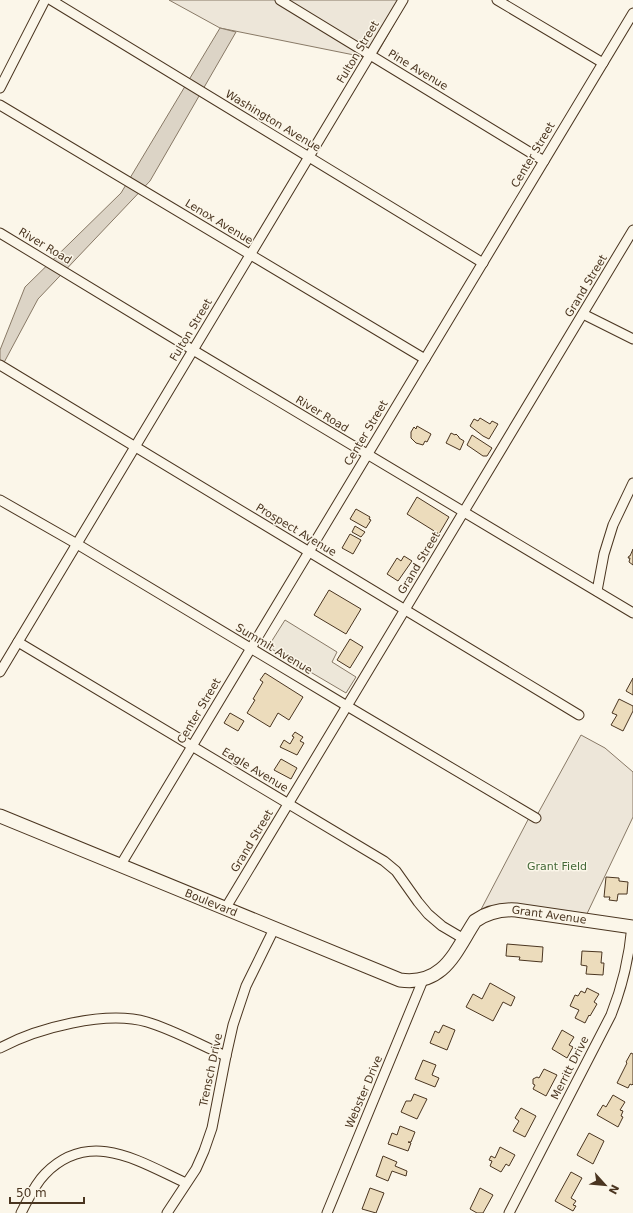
<svg xmlns="http://www.w3.org/2000/svg" width="633" height="1213" font-family="'DejaVu Sans',sans-serif">
	<rect width="100%" height="100%" fill="#fbf6e9"/>
	<g fill="#ede6d9" stroke="#887966">
		<polygon points="169,0 408,0 374,59 220,28"/>
		<polygon points="581,735 605,748 633,772 633,817 584,920 516,910 475,921 531,814 536,817"/>
	</g>
	<polygon fill="#ede7d9" stroke="#887966" points="285,620 337,652 332,662 356,677 346,693 268,647"/>
	<polygon fill="#dcd4c6" stroke="#887966" points="220,28 236,32 150,181 38,299 0,370 0,350 25,287 121,193"/>
	<g fill="#ecdcbc" stroke="#4a3520">
		<polygon points="480,418 490,424 492,421 498,424 489,439 483,436 470,426 474,419 478,421"/>
		<polygon points="417,426 431,434 427,442 425,441 423,445 416,443 411,438 411,432 414,427 416,429"/>
		<polygon points="451,433 455,435 456,434 459,437 459,438 464,441 460,450 446,443"/>
		<polygon points="472,435 492,448 487,456 483,456 467,445"/>
		<polygon points="417,497 449,517 439,534 407,514"/>
		<polygon points="356,509 370,517 369,519 371,520 366,528 350,519"/>
		<polygon points="355,526 365,532 361,537 352,532"/>
		<polygon points="350,534 361,540 353,554 342,548"/>
		<polygon points="633,549 633,565 629,562 630,558 628,558 629,556 630,556"/>
		<polygon points="404,556 412,561 398,581 387,574 397,558 401,561"/>
		<polygon points="329,590 361,609 346,634 314,615"/>
		<polygon points="350,639 363,647 350,668 337,660"/>
		<polygon points="265,673 303,697 289,720 278,713 270,727 247,713 255,700 253,699 263,682 260,680"/>
		<polygon points="633,678 633,695 626,691"/>
		<polygon points="619,699 633,706 633,711 623,731 611,725 617,715 612,713"/>
		<polygon points="230,713 244,721 238,731 224,723"/>
		<polygon points="295,732 303,737 300,741 304,743 297,755 280,747 284,740 290,744 294,737 292,736"/>
		<polygon points="281,759 297,768 291,779 274,770"/>
		<polygon points="606,877 619,878 619,881 628,882 627,894 618,894 617,901 609,900 610,897 604,897"/>
		<polygon points="507,944 543,947 542,962 519,960 520,957 506,956"/>
		<polygon points="582,951 602,952 601,963 604,963 603,975 586,974 587,966 581,965"/>
		<polygon points="490,983 515,997 511,1006 503,1002 493,1021 466,1007 473,994 482,999"/>
		<polygon points="587,988 599,994 594,1002 597,1004 590,1016 589,1015 585,1023 575,1018 579,1010 570,1006 575,995 578,996 581,991 585,993"/>
		<polygon points="443,1025 455,1030 447,1050 430,1043 435,1031 439,1033"/>
		<polygon points="562,1030 574,1037 569,1045 573,1047 567,1058 552,1049"/>
		<polygon points="631,1053 633,1054 633,1084 632,1085 630,1084 628,1088 617,1083 627,1063 626,1062"/>
		<polygon points="423,1060 436,1065 432,1075 439,1078 435,1087 415,1079"/>
		<polygon points="544,1069 557,1075 546,1096 533,1089 535,1085 533,1084 533,1079 537,1077 539,1078"/>
		<polygon points="414,1094 427,1099 417,1119 401,1112 406,1101 411,1101"/>
		<polygon points="613,1095 625,1102 620,1110 623,1111 621,1116 623,1117 618,1127 597,1115 603,1105 606,1107"/>
		<polygon points="521,1108 536,1116 525,1137 513,1131 519,1121 515,1118"/>
		<polygon points="400,1126 415,1132 411,1142 408,1142 411,1143 408,1151 388,1144 392,1133 397,1135"/>
		<polygon points="589,1133 604,1141 593,1164 577,1155"/>
		<polygon points="500,1147 515,1155 509,1166 506,1164 501,1172 490,1166 492,1161 489,1160 491,1156 495,1158"/>
		<polygon points="383,1156 397,1162 395,1166 407,1171 406,1176 392,1171 388,1181 376,1176"/>
		<polygon points="571,1172 582,1178 571,1198 576,1201 573,1205 576,1206 573,1211 555,1201"/>
		<polygon points="370,1188 384,1193 376,1213 362,1209"/>
		<polygon points="480,1188 493,1195 483,1213 477,1213 470,1209"/>
	</g>
	<g fill="none" stroke-linecap="round" stroke-linejoin="round">
		<g stroke="#4a3520" stroke-width="11">
			<g id="street">
				<polyline points="51,0 483,263"/>
				<polyline points="280,0 544,161"/>
				<polyline points="497,0 603,63"/>
				<polyline points="0,88 45,0"/>
				<polyline points="0,105 425,359"/>
				<polyline points="0,233 193,350 633,613"/>
				<polyline points="583,314 633,339"/>
				<polyline points="0,365 579,715"/>
				<polyline points="0,500 77,544 347,706 536,818"/>
				<polyline points="597,591 604,554 613,525 633,483"/>
				<polyline points="18,642 384,861 396,871 418,902 428,914 442,926 464,939"/>
				<polyline points="0,672 403,0"/>
				<polyline points="120,866 633,13"/>
				<polyline points="225,909 633,230"/>
				<path d="M0 1048C37 1028 106 1010 147 1022 174 1030 200 1045 226 1056"/>
				<path d="M21 1213C28 1200 34 1185 45 1174 90 1128 140 1162 186 1183"/>
				<polyline points="167,1213 196,1169 204,1151 212,1128 226,1056 233,1025 246,986 274,929"/>
				<polyline points="327,1213 423,980"/>
				<path d="M509 1213 611 1015C623 985 629 959 632 926"/>
			</g>
		</g>
		<g stroke="#4a3520" stroke-width="15">
			<path id="secondary" d="M0 816 400 980C444 986 455 952 475 921 488 912 500 909 516 910L633 927"/>
		</g>
		<use href="#street" stroke="#fbf6e9" stroke-width="9"/>
		<use href="#secondary" stroke="#fbf6e9" stroke-width="13"/>
	</g>
	<g text-anchor="middle" dominant-baseline="central" stroke-width="3" stroke-linejoin="round" paint-order="stroke">
		<g font-size="11" fill="#4a3520" stroke="#fbf6e9">
			<text transform="translate(358 52) rotate(-59)">Fulton Street</text>
			<text transform="translate(418 70) rotate(31)">Pine Avenue</text>
			<text transform="translate(273 121) rotate(31)">Washington Avenue</text>
			<text transform="translate(533 155) rotate(-59)">Center Street</text>
			<text transform="translate(219 222) rotate(31)">Lenox Avenue</text>
			<text transform="translate(45 246) rotate(31)">River Road</text>
			<text transform="translate(586 286) rotate(-59)">Grand Street</text>
			<text transform="translate(191 330) rotate(-59)">Fulton Street</text>
			<text transform="translate(322 414) rotate(31)">River Road</text>
			<text transform="translate(366 433) rotate(-59)">Center Street</text>
			<text transform="translate(296 530) rotate(31)">Prospect Avenue</text>
			<text transform="translate(419 563) rotate(-59)">Grand Street</text>
			<text transform="translate(274 649) rotate(31)">Summit Avenue</text>
			<text transform="translate(199 711) rotate(-59)">Center Street</text>
			<text transform="translate(255 770) rotate(31)">Eagle Avenue</text>
			<text transform="translate(252 841) rotate(-59)">Grand Street</text>
			<text transform="translate(211 903) rotate(22)">Boulevard</text>
			<text transform="translate(549 915) rotate(8)">Grant Avenue</text>
			<text transform="translate(570 1068) rotate(-63)">Merritt Drive</text>
			<text transform="translate(211 1070) rotate(-78)">Trensch Drive</text>
			<text transform="translate(364 1092) rotate(-67)">Webster Drive</text>
		</g>
		<g font-size="11" fill="#436837" stroke="#fbf6e9">
			<text x="557" y="866">Grant Field</text>
		</g>
	</g>
	<g transform="translate(605 1185) rotate(117)" stroke="#fbf6e9" stroke-width="3" paint-order="stroke">
	<path d="M0-3L7 15L0 10L-7 15Z" fill="#4a3520"/>
	<text y="-6" font-size="11" font-weight="bold" text-anchor="middle" fill="#4a3520">N</text>
	</g>
	<path d="M10 1197v6h74v-6" fill="none" stroke="#4a3520" stroke-width="2"/>
	<text x="16" y="1197" font-size="12" fill="#4a3520" stroke="#fbf6e9" stroke-width="3" paint-order="stroke">50 m</text>
</svg>
